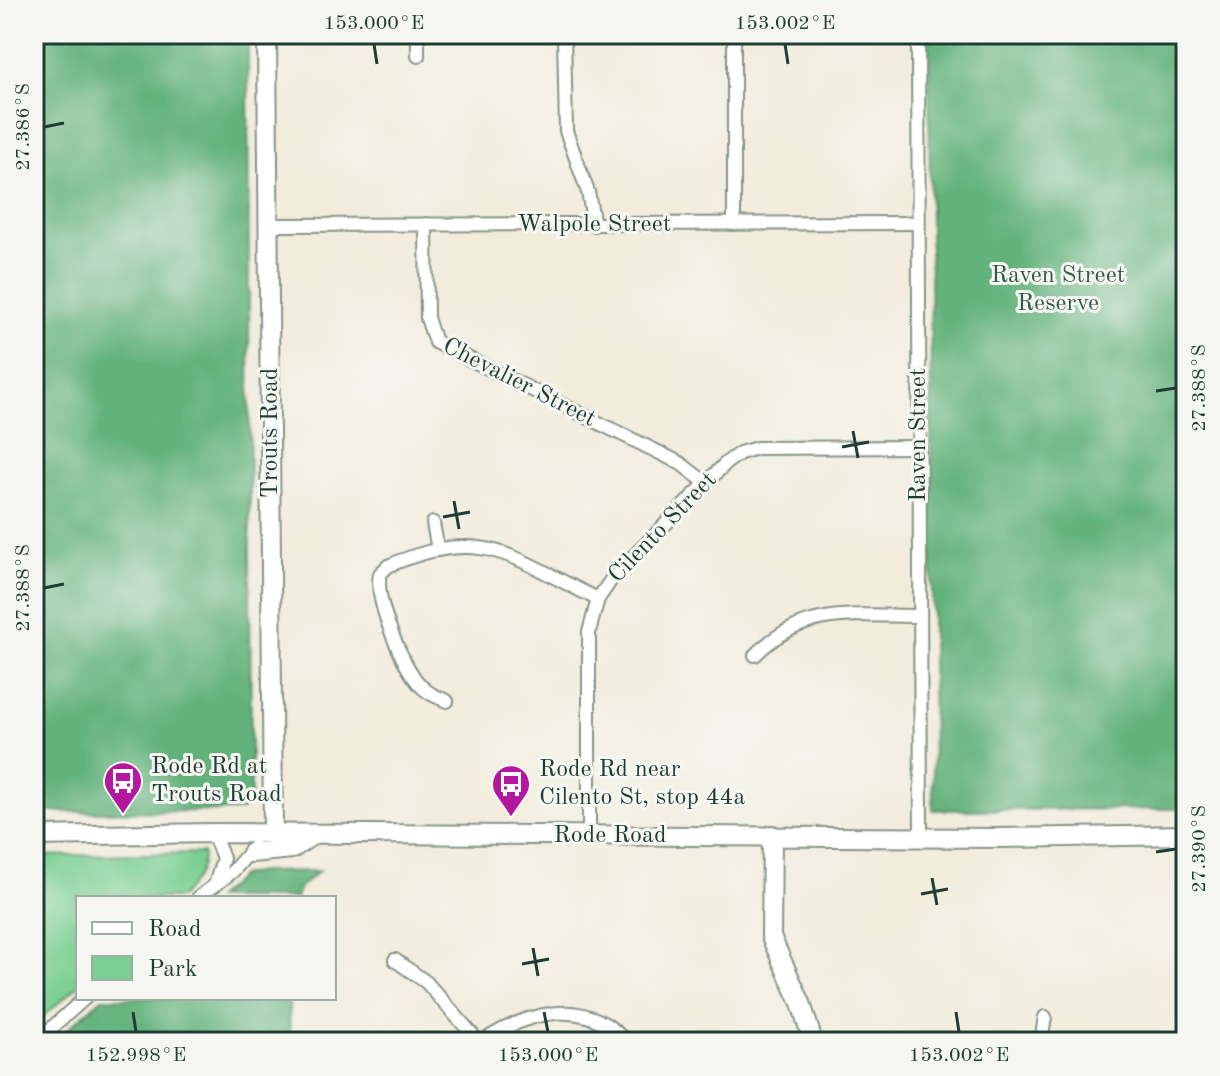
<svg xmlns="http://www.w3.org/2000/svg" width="1220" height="1076" font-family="'Old Standard TT',serif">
	<rect width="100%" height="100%" fill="#f6f6f2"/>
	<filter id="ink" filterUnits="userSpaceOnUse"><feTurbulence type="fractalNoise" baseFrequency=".0125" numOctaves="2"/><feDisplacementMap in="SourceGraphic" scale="16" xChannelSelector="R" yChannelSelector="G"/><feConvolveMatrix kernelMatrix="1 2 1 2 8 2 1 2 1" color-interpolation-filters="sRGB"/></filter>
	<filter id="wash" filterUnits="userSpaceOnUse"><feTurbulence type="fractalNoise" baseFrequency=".006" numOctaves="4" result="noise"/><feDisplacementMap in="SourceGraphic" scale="32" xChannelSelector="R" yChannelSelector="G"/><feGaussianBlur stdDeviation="1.8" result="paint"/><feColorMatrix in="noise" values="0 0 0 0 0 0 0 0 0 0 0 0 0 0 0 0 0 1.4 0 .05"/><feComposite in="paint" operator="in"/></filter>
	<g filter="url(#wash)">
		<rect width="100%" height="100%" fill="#f2ecdb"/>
		<path fill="#7acf92" stroke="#4c8663" stroke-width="2" d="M203 853C203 873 193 883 179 898H78V986L34 1024V856Z"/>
		<g fill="#63b27c" stroke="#417858" stroke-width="2">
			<polygon points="34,34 248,34 251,798 244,809 237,811 34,812"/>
			<polygon points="929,34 1186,34 1186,809 933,810"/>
			<polygon points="319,871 299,888 296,898 216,898 241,876 259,872"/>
			<polygon points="102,998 289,998 290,1042 53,1042"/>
		</g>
	</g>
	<g filter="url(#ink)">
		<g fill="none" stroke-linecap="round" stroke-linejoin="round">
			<g stroke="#889488" stroke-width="16">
				<g id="street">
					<polyline points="418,34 418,56"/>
					<polyline points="564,34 566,131 588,192 594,225"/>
					<polyline points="734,34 734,224"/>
					<polyline points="918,34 921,837"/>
					<polyline points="426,224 427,318 435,342 680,463 706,483"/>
					<polyline points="270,225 918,223"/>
					<polyline points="433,523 438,550"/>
					<path d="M755 655C804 606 855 616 919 616"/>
					<path d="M447 701C437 697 427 693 420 685 402 665 374 599 380 574L388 566C485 524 513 559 598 599"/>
					<polyline points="213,833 223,858 216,882"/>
					<polyline points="589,836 589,632 598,599 613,577 726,463 740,453 757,448 919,447"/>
					<polyline points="198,898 232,872 254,847"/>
					<polyline points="395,960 426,982 479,1042"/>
					<polyline points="36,1042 85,998"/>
					<path d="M482 1042C527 1012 585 995 626 1042"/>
					<polyline points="1041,1042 1045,1017"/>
				</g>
			</g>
			<g stroke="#889488" stroke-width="22">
				<g id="secondary">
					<polyline points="267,34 273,833"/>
					<polyline points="772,835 771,937 801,1003 813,1042"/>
					<polyline points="34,836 213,833 1002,838 1186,835"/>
					<polyline points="251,853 292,849 314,834"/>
				</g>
			</g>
			<use href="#street" stroke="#fff" stroke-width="12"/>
			<use href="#secondary" stroke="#fff" stroke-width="18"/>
		</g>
	</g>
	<path fill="none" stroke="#1f3d34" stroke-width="3" d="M374 44 377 64M785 44 788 64M44 127 64 123M1156 391 1176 388M853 431 858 458M842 447 869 442M454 501 459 529M443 517 470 512M44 588 64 584M1156 852 1176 849M932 878 937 905M921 894 948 889M533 948 538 976M522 964 549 959M133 1012 136 1032M544 1012 548 1032M956 1012 959 1032"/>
	<defs>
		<g id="bus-pin" transform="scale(2)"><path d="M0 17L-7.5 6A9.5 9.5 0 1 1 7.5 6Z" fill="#b5179e" stroke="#f6f6f2"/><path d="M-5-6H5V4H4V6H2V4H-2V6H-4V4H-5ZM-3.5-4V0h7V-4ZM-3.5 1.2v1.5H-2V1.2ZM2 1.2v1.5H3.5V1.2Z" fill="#fff"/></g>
	</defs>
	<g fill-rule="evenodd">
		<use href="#bus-pin" x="123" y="781"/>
		<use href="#bus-pin" x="511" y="784"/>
	</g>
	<g text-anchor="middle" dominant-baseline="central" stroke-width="6" stroke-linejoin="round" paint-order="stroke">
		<g font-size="24" fill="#1f3d34" stroke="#f6f6f2">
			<text x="594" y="225">Walpole Street</text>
			<text transform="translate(519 383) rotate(27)">Chevalier Street</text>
			<text transform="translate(271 433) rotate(-90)">Trouts Road</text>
			<text transform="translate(919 435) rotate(-90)">Raven Street</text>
			<text transform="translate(663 528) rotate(-46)">Cilento Street</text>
			<text x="610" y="836">Rode Road</text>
		</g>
		<g font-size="24" fill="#315a47" stroke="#f6f6f2">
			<text x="1058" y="276">Raven Street<tspan x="1058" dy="28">Reserve</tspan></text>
		</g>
		<g font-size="24" fill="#1f3d34" stroke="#f6f6f2" text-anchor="start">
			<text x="151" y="767">Rode Rd at<tspan x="151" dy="28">Trouts Road</tspan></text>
			<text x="539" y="770">Rode Rd near<tspan x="539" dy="28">Cilento St, stop 44a</tspan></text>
		</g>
	</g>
	<rect width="1220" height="1076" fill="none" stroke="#f6f6f2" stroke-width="88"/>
	<rect x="76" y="896" width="260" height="104" fill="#f6f6f2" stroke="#a0aca6" stroke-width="2"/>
	<rect x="92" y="922" width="40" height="12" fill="#ffffff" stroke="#a0aca6" stroke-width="2"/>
	<text x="148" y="936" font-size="24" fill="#1f3d34">Road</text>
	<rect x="92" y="956" width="40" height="24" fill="#7acf92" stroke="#a0aca6" stroke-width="2"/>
	<text x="148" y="976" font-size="24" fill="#1f3d34">Park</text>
	<rect x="44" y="44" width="1132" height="988" fill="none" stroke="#1f3d34" stroke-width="3"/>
	<g font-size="20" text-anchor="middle" fill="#1f3d34">
		<text x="374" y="29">153.000°E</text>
		<text x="785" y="29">153.002°E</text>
		<text transform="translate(22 127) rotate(-90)" y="7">27.386°S</text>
		<text transform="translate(1198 388) rotate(-90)" y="7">27.388°S</text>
		<text transform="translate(22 588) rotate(-90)" y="7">27.388°S</text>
		<text transform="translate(1198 849) rotate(-90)" y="7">27.390°S</text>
		<text x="136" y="1061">152.998°E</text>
		<text x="548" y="1061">153.000°E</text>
		<text x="959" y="1061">153.002°E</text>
	</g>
</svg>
